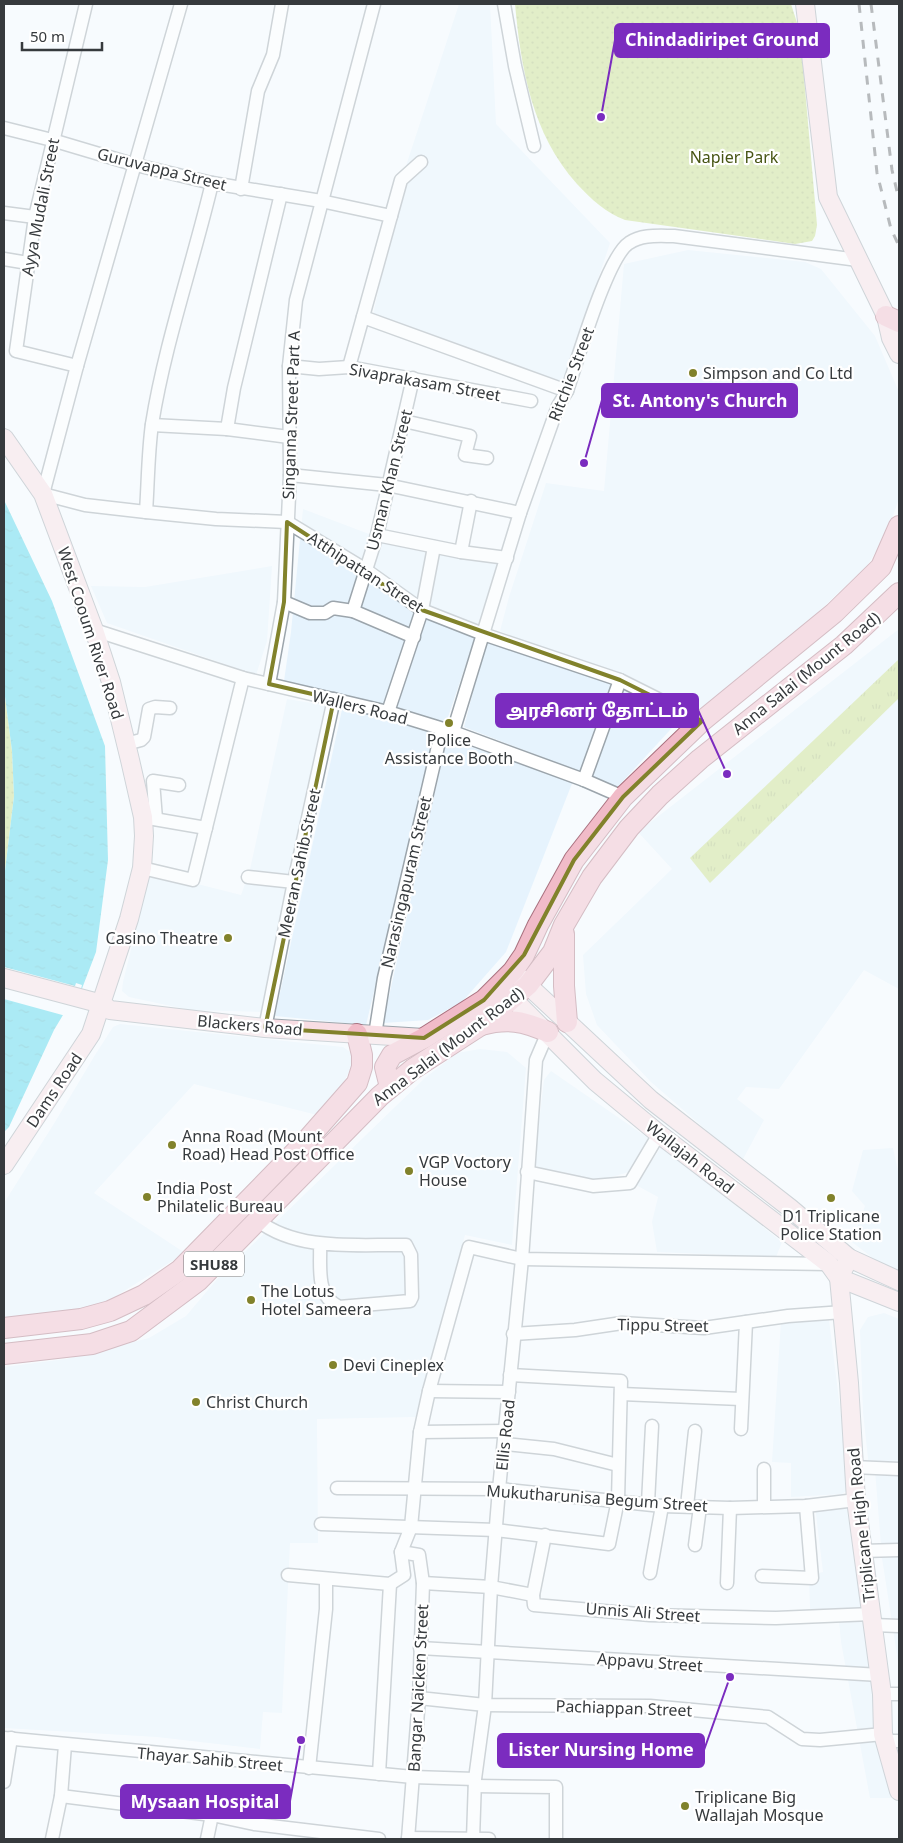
<svg xmlns="http://www.w3.org/2000/svg" width="903" height="1843" font-family="'Noto Sans','Noto Sans Tamil',sans-serif">
	<defs>
		<pattern id="grass-tufts" width="24" height="20" patternUnits="userSpaceOnUse" patternTransform="scale(1.25)"><rect width="24" height="20" fill="#c7de88"/><path d="M3 7l-1-3M5 7V3M7 7l1-3M15 17l-1-3M17 17v-4M19 17l1-3" fill="none" stroke="#acbf76"/></pattern>
		<pattern id="park-dots" width="8" height="8" patternUnits="userSpaceOnUse" patternTransform="scale(1.25)"><rect width="8" height="8" fill="#c7de88"/><path d="M2 2h.1M6 6h.1" fill="none" stroke="#acbf76" stroke-width="1.8" stroke-linecap="round"/></pattern>
		<pattern id="water-ripples" width="26" height="14" patternUnits="userSpaceOnUse" patternTransform="scale(1.25)"><rect width="26" height="14" fill="#4fd6ea"/><path d="M2 4q2-2 4 0t4 0M15 11q2-2 4 0t4 0" fill="none" stroke="#46b8ca"/></pattern>
	</defs>
	<rect width="100%" height="100%" fill="#f7fbfe"/>
	<g fill="#e6f3fd">
		<polygon points="459,4 490,4 496,124 610,243 563,385 373,315 403,175"/>
		<polygon points="688,250 805,262 821,269 875,336 899,392 899,498 888,531 867,566 786,642 695,713 500,631 509,597 546,483 604,491 624,264"/>
		<polygon points="303,509 369,534 501,561 445,726 284,681 291,632"/>
		<polygon points="272,566 267,641 256,675 107,623 91,586 145,587"/>
		<polygon points="899,629 899,989 864,970 779,1089 746,1087 737,1099 764,1120 742,1161 651,1082 597,1025 586,994 583,955 672,869 638,832"/>
		<polygon points="487,637 616,683 581,772 464,727"/>
		<polygon points="625,685 682,717 612,793 589,776"/>
		<polygon points="287,699 330,706 291,878 249,874"/>
		<polygon points="343,705 431,730 435,737 366,1025 275,1016"/>
		<polygon points="447,739 573,781 506,952 462,1002 428,1020 383,1023"/>
		<polygon points="150,872 241,895 245,884 290,888 264,1012 190,1010 129,997 122,991 123,982"/>
		<polygon points="120,1024 343,1047 353,1054 352,1066 339,1091 317,1115 194,1084 94,1193 185,1253 108,1301 58,1315 4,1317 4,1203 55,1122 95,1055 113,1027"/>
		<polygon points="480,1049 507,1052 526,1068 512,1245 465,1235 416,1417 317,1419 318,1543 290,1543 282,1713 263,1712 260,1749 157,1737 4,1728 4,1367 66,1359 149,1338 186,1316 219,1277 425,1078 457,1053"/>
		<polygon points="551,1071 648,1138 629,1172 594,1182 560,1175 534,1165 544,1080"/>
		<polygon points="661,1147 782,1242 776,1257 657,1252 652,1222 658,1197 636,1185"/>
		<polygon points="893,1148 899,1176 899,1271 882,1265 852,1242 865,1206 852,1191 863,1150"/>
		<polygon points="884,1313 899,1319 899,1469 869,1468 863,1412 860,1330 868,1317"/>
		<polygon points="829,1320 850,1488 842,1494 791,1497 791,1463 772,1462 781,1321"/>
		<polygon points="875,1470 899,1471 899,1668 882,1558"/>
		<polygon points="846,1503 891,1798 870,1798 841,1642 838,1609 810,1609 809,1575 823,1572 815,1506"/>
	</g>
	<polygon fill="url(#grass-tufts)" points="899,659 899,698 710,883 690,858"/>
	<g fill="url(#park-dots)">
		<path d="M515 4H791L800 32 817 225 815 236 812 241 795 244 625 220C606 213 591 199 577 184 532 134 521 69 515 4Z"/>
		<polygon points="4,689 12,751 14,796 4,879"/>
	</g>
	<polygon fill="url(#water-ripples)" points="4,500 52,601 105,746 108,860 96,952 78,999 63,1015 54,1030 9,1127 4,1132 4,879 14,796 12,751 4,689"/>
	<polygon fill="#f7fbfe" points="4,967 75,986 76,983 82,985 77,1004 66,1016 4,999"/>
	<g fill="none" stroke-linecap="round" stroke-linejoin="round">
		<g stroke="#9ca5ac" stroke-width="15">
			<g id="street">
				<polyline points="181,4 77,366 43,494 85,505 146,512 216,519 287,522 366,570 422,610 483,634 620,680 702,721"/>
				<polyline points="504,4 515,66 534,146"/>
				<polyline points="4,128 52,140 136,165 212,183 321,201 391,216 401,180 421,162"/>
				<polyline points="241,189 258,91 273,55 282,4"/>
				<polyline points="4,213 35,217"/>
				<polyline points="4,259 28,263"/>
				<polyline points="363,317 567,391"/>
				<polyline points="77,366 16,351 35,217 86,4"/>
				<polyline points="289,366 319,369 349,367 531,401"/>
				<polyline points="349,367 391,216"/>
				<polyline points="404,421 470,436 465,455 487,458"/>
				<polyline points="152,425 227,429 289,437"/>
				<polyline points="227,429 234,388 281,194"/>
				<polyline points="290,475 387,485 520,513"/>
				<path d="M146 512C148 483 148 453 152 424 165 343 193 263 212 183"/>
				<polyline points="377,535 461,552 507,558"/>
				<polyline points="461,552 471,501"/>
				<polyline points="284,602 310,613 325,613 333,608 353,611 414,637"/>
				<polyline points="353,611 377,535 413,378"/>
				<polyline points="94,630 243,678 388,712 453,732 584,780 623,797"/>
				<polyline points="269,684 284,602 290,475 289,366 296,300 374,4"/>
				<polyline points="388,712 422,610 434,547"/>
				<path d="M453 732 520 513 558 406 567 391C577 362 607 257 629 243 642 234 659 236 674 236L858 260"/>
				<polyline points="126,744 141,740 144,737 149,709 155,707 170,708"/>
				<polyline points="584,780 620,680"/>
				<polyline points="148,818 206,828"/>
				<polyline points="156,819 153,781 179,785"/>
				<polyline points="142,868 193,880 243,678"/>
				<polyline points="248,877 294,882"/>
				<polyline points="265,1028 294,882 334,699"/>
				<polyline points="375,1035 384,978 442,729"/>
				<polyline points="527,1172 593,1186 630,1183 659,1134"/>
				<path d="M257 1220C298 1252 357 1244 406 1245L411 1255 412 1297 410 1301 339 1307C315 1295 321 1267 320 1244"/>
				<polyline points="513,1334 575,1330 622,1323 704,1328 788,1316 843,1312"/>
				<polyline points="429,1391 509,1392"/>
				<polyline points="621,1394 741,1399"/>
				<polyline points="741,1429 746,1322"/>
				<polyline points="420,1432 505,1431"/>
				<polyline points="505,1444 554,1449 618,1465"/>
				<polyline points="853,1467 899,1469"/>
				<polyline points="337,1488 499,1489 662,1506 730,1508 806,1506 856,1500"/>
				<polyline points="648,1503 652,1426"/>
				<polyline points="687,1506 695,1431"/>
				<polyline points="764,1506 764,1469"/>
				<polyline points="321,1524 496,1530 609,1544 618,1500 621,1381 510,1375"/>
				<polyline points="695,1545 700,1507"/>
				<polyline points="861,1551 899,1550"/>
				<polyline points="401,1552 419,1555 423,1583 419,1698 408,1839"/>
				<polyline points="650,1573 662,1506"/>
				<polyline points="288,1575 390,1584 404,1575 401,1552 411,1527 420,1432 429,1391 469,1247 522,1259 829,1264"/>
				<polyline points="762,1576 812,1578 806,1506"/>
				<polyline points="423,1583 491,1587 533,1595 534,1605 650,1615 776,1618 872,1614"/>
				<polyline points="727,1583 730,1508"/>
				<polyline points="533,1595 545,1535"/>
				<polyline points="873,1625 899,1626"/>
				<polyline points="420,1648 880,1675"/>
				<polyline points="882,1694 899,1694"/>
				<polyline points="419,1698 485,1705 650,1706 768,1717 802,1739 820,1740 883,1734"/>
				<polyline points="4,1738 413,1777 475,1779"/>
				<polyline points="885,1741 899,1741"/>
				<polyline points="309,1768 326,1609 326,1579"/>
				<polyline points="379,1774 390,1584"/>
				<polyline points="4,1782 11,1738"/>
				<polyline points="475,1786 556,1787 556,1839"/>
				<polyline points="61,1796 212,1815 254,1824 379,1839"/>
				<polyline points="408,1838 489,1839"/>
				<polyline points="52,1839 61,1796 65,1745"/>
				<polyline points="207,1839 212,1815"/>
				<polyline points="473,1839 475,1779 485,1705 491,1587 499,1489 522,1259 536,1060 548,1032"/>
			</g>
		</g>
		<g stroke="#9ca5ac" stroke-width="20">
			<g id="secondary">
				<polyline points="805,4 828,197 886,316 895,325"/>
				<polyline points="886,316 891,338 899,354"/>
				<polyline points="4,438 43,494 94,630 111,682 130,760 143,817 144,836 142,868 129,919 91,1034 4,1165"/>
				<polyline points="518,976 651,1100 790,1208 849,1258 899,1281"/>
				<polyline points="4,978 102,1004 110,1010 265,1028 424,1038"/>
				<polyline points="503,989 595,1081 659,1134 829,1264 839,1278 899,1302"/>
				<polyline points="849,1258 839,1278 849,1383 856,1500 882,1694 883,1734 899,1791"/>
			</g>
		</g>
		<g stroke="#a9717f" stroke-width="22">
			<g id="primary">
				<polyline points="886,316 899,322"/>
				<polyline points="564,934 564,986 567,1022"/>
				<path d="M481 1025C508 1018 523 1021 548 1032"/>
				<polyline points="390,1087 385,1067 392,1055 424,1038 484,1000 513,971 524,955 538,925 574,860 623,797 702,721 834,613 881,567 899,526"/>
				<polyline points="4,1328 81,1319 110,1311 144,1295 180,1270 306,1141 357,1083 362,1067 362,1055 357,1034"/>
				<polyline points="4,1354 92,1344 131,1331 198,1281 380,1096 413,1069 481,1025 528,985 553,952 564,925 592,877 629,828 660,795 700,759 844,645 899,593"/>
			</g>
		</g>
		<use href="#street" stroke="#fff" stroke-width="12"/>
		<use href="#secondary" stroke="#f8dde3" stroke-width="18"/>
		<use href="#primary" stroke="#f1bbc8" stroke-width="20"/>
		<g stroke="#686c6f" stroke-width="3" stroke-dasharray="9 9" stroke-linecap="butt">
			<polyline points="859,4 877,173 891,229 899,246"/>
			<polyline points="871,4 892,170 899,200"/>
		</g>
	</g>
	<path d="M0 0H903V1843H0ZM287 522 422 610 620 680 702 721 623 797 574 860 524 955 484 1000 424 1038 265 1028 334 699 269 684 284 602Z" fill="#f7fbfe" fill-opacity=".55" fill-rule="evenodd"/>
	<path fill="none" stroke="#81822b" stroke-width="4" stroke-linejoin="round" d="M287 522 422 610 620 680 702 721 623 797 574 860 524 955 484 1000 424 1038 265 1028 334 699 269 684 284 602Z"/>
	<g fill="#81822b" stroke="#fff" stroke-width="2">
		<circle cx="693" cy="373" r="5"/>
		<circle cx="449" cy="723" r="5"/>
		<circle cx="228" cy="938" r="5"/>
		<circle cx="172" cy="1145" r="5"/>
		<circle cx="409" cy="1171" r="5"/>
		<circle cx="147" cy="1197" r="5"/>
		<circle cx="831" cy="1198" r="5"/>
		<circle cx="251" cy="1300" r="5"/>
		<circle cx="333" cy="1365" r="5"/>
		<circle cx="196" cy="1402" r="5"/>
		<circle cx="685" cy="1806" r="5"/>
	</g>
	<g text-anchor="middle" dominant-baseline="central" stroke-width="4.5" stroke-linejoin="round" paint-order="stroke">
		<rect fill="#fff" stroke="#727577" stroke-width="1" x="184" y="1251.5" width="60" height="25" rx="4"/>
		<g font-size="15" font-weight="bold" fill="#363a3d">
			<text x="214" y="1264">SHU88</text>
		</g>
		<g font-size="16" fill="#475514" stroke="#fff">
			<text x="734" y="157">Napier Park</text>
		</g>
		<g font-size="16" fill="#363a3d" stroke="#fff">
			<text transform="translate(162 169) rotate(14)">Guruvappa Street</text>
			<text transform="translate(40 207) rotate(-79)">Ayya Mudali Street</text>
			<text transform="translate(571 374) rotate(-69)">Ritchie Street</text>
			<text transform="translate(425 382) rotate(10)">Sivaprakasam Street</text>
			<text transform="translate(291 415) rotate(-88)">Singanna Street Part A</text>
			<text transform="translate(389 480) rotate(-76)">Usman Khan Street</text>
			<text transform="translate(366 572) rotate(33)">Atthipattan Street</text>
			<text transform="translate(91 633) rotate(72)">West Cooum River Road</text>
			<text transform="translate(806 673) rotate(-39)">Anna Salai (Mount Road)</text>
			<text transform="translate(360 707) rotate(14)">Wallers Road</text>
			<text transform="translate(299 863) rotate(-78)">Meeran Sahib Street</text>
			<text transform="translate(406 882) rotate(-77)">Narasingapuram Street</text>
			<text transform="translate(250 1025) rotate(5)">Blackers Road</text>
			<text transform="translate(448 1046) rotate(-37)">Anna Salai (Mount Road)</text>
			<text transform="translate(54 1090) rotate(-56)">Dams Road</text>
			<text transform="translate(690 1157) rotate(38)">Wallajah Road</text>
			<text transform="translate(663 1325) rotate(1)">Tippu Street</text>
			<text transform="translate(505 1435) rotate(-84)">Ellis Road</text>
			<text transform="translate(597 1498) rotate(4)">Mukutharunisa Begum Street</text>
			<text transform="translate(861 1525) rotate(-96)">Triplicane High Road</text>
			<text transform="translate(643 1612) rotate(4)">Unnis Ali Street</text>
			<text transform="translate(650 1662) rotate(4)">Appavu Street</text>
			<text transform="translate(418 1688) rotate(-87)">Bangar Naicken Street</text>
			<text transform="translate(624 1708) rotate(2)">Pachiappan Street</text>
			<text transform="translate(210 1759) rotate(5)">Thayar Sahib Street</text>
		</g>
		<g font-size="16" fill="#363a3d" stroke="#fff" text-anchor="start">
			<text x="703" y="373">Simpson and Co Ltd</text>
			<text x="449" y="740" text-anchor="middle">Police<tspan x="449" dy="18">Assistance Booth</tspan></text>
			<text x="218" y="938" text-anchor="end">Casino Theatre</text>
			<text x="182" y="1136">Anna Road (Mount<tspan x="182" dy="18">Road) Head Post Office</tspan></text>
			<text x="419" y="1162">VGP Voctory<tspan x="419" dy="18">House</tspan></text>
			<text x="157" y="1188">India Post<tspan x="157" dy="18">Philatelic Bureau</tspan></text>
			<text x="831" y="1216" text-anchor="middle">D1 Triplicane<tspan x="831" dy="18">Police Station</tspan></text>
			<text x="261" y="1291">The Lotus<tspan x="261" dy="18">Hotel Sameera</tspan></text>
			<text x="343" y="1365">Devi Cineplex</text>
			<text x="206" y="1402">Christ Church</text>
			<text x="695" y="1797">Triplicane Big<tspan x="695" dy="18">Wallajah Mosque</tspan></text>
		</g>
	</g>
	<path fill="none" stroke="#7b2cbf" stroke-width="2" d="M601 117L615 40M584 463L602 400M727 774L698 710M730 1677L704 1750M301 1740L290 1801"/>
	<g fill="#7b2cbf" stroke="#fff" stroke-width="2">
		<circle cx="601" cy="117" r="5"/>
		<circle cx="584" cy="463" r="5"/>
		<circle cx="727" cy="774" r="5"/>
		<circle cx="730" cy="1677" r="5"/>
		<circle cx="301" cy="1740" r="5"/>
	</g>
	<g fill="#7b2cbf" stroke="#7b2cbf" stroke-width="2">
		<rect x="615" y="24" width="214" height="33" rx="5"/>
		<rect x="602" y="384" width="195" height="33" rx="5"/>
		<rect x="496" y="694" width="202" height="33" rx="5"/>
		<rect x="498" y="1734" width="206" height="33" rx="5"/>
		<rect x="121" y="1785" width="169" height="33" rx="5"/>
	</g>
	<g font-size="18" text-anchor="middle" font-weight="bold" fill="#fff">
		<text x="722" y="46">Chindadiripet Ground</text>
		<text x="700" y="407">St. Antony's Church</text>
		<text x="597" y="717">அரசினர் தோட்டம்</text>
		<text x="601" y="1756">Lister Nursing Home</text>
		<text x="205" y="1808">Mysaan Hospital</text>
	</g>
	<rect width="903" height="1843" fill="none" stroke="#363a3d" stroke-width="10"/>
	<path d="M22 42v8h80v-8" fill="none" stroke="#363a3d" stroke-width="2.5"/>
	<text x="30" y="42" font-size="15" fill="#363a3d" stroke="#ffffff" stroke-width="4" paint-order="stroke">50 m</text>
</svg>
